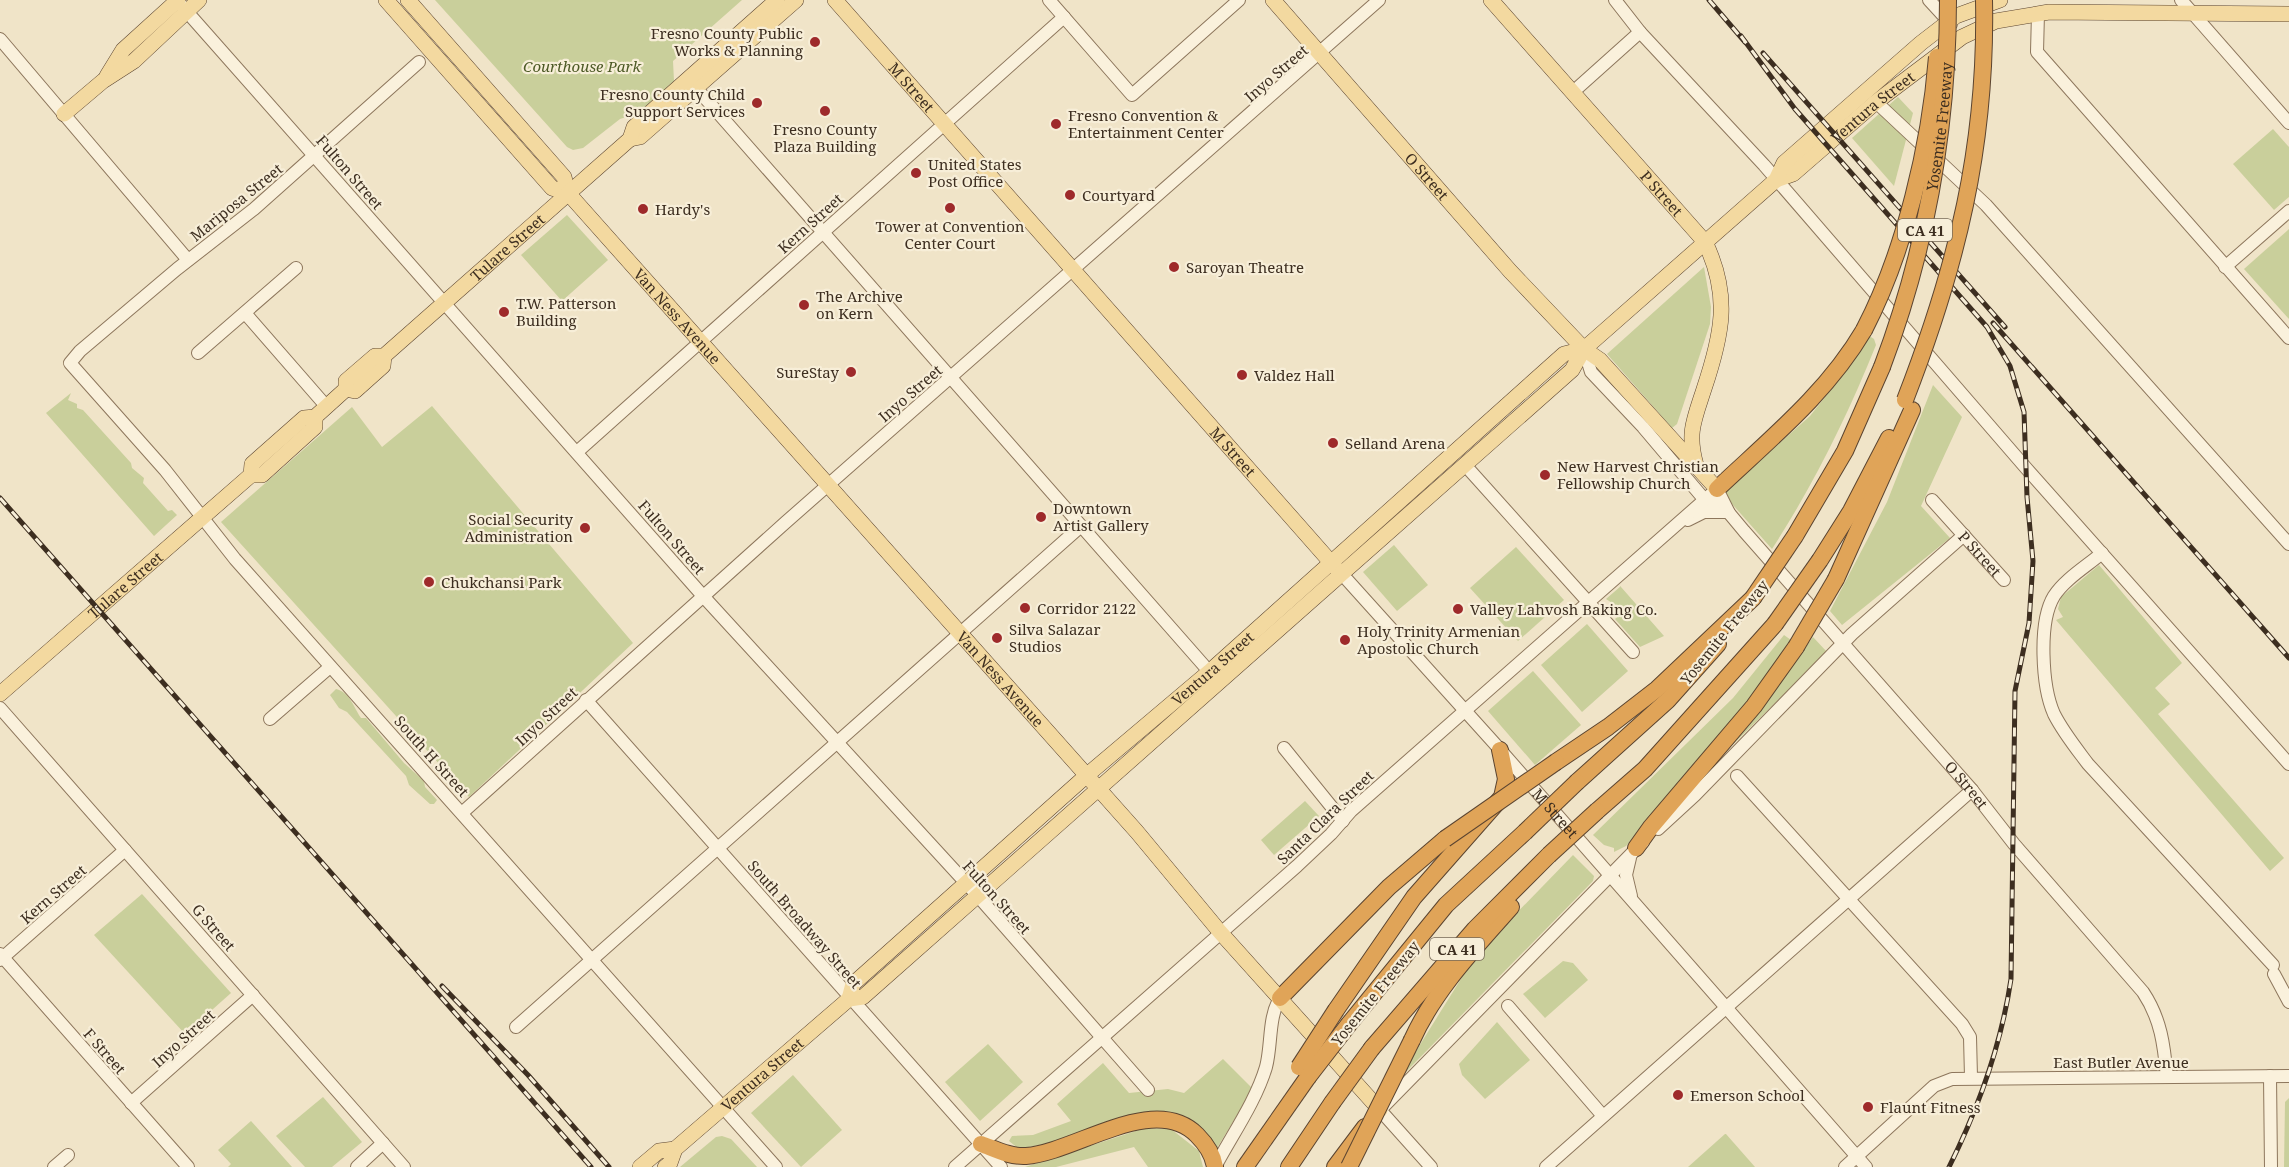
<svg xmlns="http://www.w3.org/2000/svg" width="2289" height="1167" font-family="'Noto Serif',serif">
	<rect width="100%" height="100%" fill="#f0e4c8"/>
	<g fill="#c9cf9b">
		<polygon points="435,0 742,0 673,61 674,81 638,113 620,119 583,148 573,150 567,147"/>
		<polygon points="1898,97 1913,113 1894,186 1852,138"/>
		<polygon points="2273,129 2289,147 2289,197 2274,210 2233,164"/>
		<polygon points="567,215 608,260 562,301 521,255"/>
		<polygon points="2289,229 2289,319 2244,269"/>
		<polygon points="1704,267 1711,307 1710,324 1677,424 1672,428 1607,354"/>
		<path d="M1868 335 1874 339 1876 345C1847 417 1814 484 1772 549L1725 496V492L1810 416 1848 368Z"/>
		<polygon points="1933,385 1962,417 1921,506 1950,538 1842,625 1830,611 1887,502"/>
		<polygon points="71,393 68,400 77,404 77,408 83,410 131,463 132,468 144,478 143,483 168,511 172,510 177,515 154,536 46,413"/>
		<polygon points="432,406 633,643 469,797 221,522 352,407 382,447"/>
		<polygon points="1394,545 1428,585 1397,611 1363,572"/>
		<polygon points="1516,547 1564,600 1518,641 1470,588"/>
		<polygon points="2099,565 2182,663 2155,688 2170,704 2158,714 2284,858 2270,871 2056,620 2063,617 2058,609 2061,597"/>
		<polygon points="1621,586 1621,587 1664,636 1640,647 1615,619 1621,614 1620,608 1606,599"/>
		<polygon points="1587,624 1628,671 1582,712 1541,665"/>
		<polygon points="1784,635 1791,640 1729,727 1626,846 1614,852 1614,848 1604,845 1593,835 1733,698"/>
		<polygon points="1813,637 1827,652 1715,762 1756,715"/>
		<polygon points="1533,671 1581,725 1535,765 1488,711"/>
		<path d="M336 689C350 692 354 708 361 718H366L404 763 424 781 425 787 437 800 434 804H430L409 785 406 776 347 712 339 708 330 695Z"/>
		<polygon points="1305,801 1319,816 1274,855 1261,840"/>
		<polygon points="1573,855 1594,876 1593,881 1398,1080 1464,974 1502,928"/>
		<polygon points="142,894 231,993 185,1034 94,935"/>
		<polygon points="1563,961 1573,963 1588,980 1545,1018 1523,994"/>
		<polygon points="1497,1022 1530,1060 1485,1099 1462,1075 1459,1064"/>
		<polygon points="988,1044 1023,1082 980,1121 945,1082"/>
		<polygon points="1223,1059 1253,1089 1217,1148 1181,1116 1019,1149 1009,1141 1012,1136 1033,1135 1071,1121 1057,1104 1103,1063 1129,1093 1168,1089 1184,1093"/>
		<polygon points="793,1075 842,1130 801,1167 751,1113"/>
		<polygon points="323,1097 362,1142 332,1167 305,1167 276,1136"/>
		<polygon points="2289,1098 2289,1167 2284,1167 2285,1102"/>
		<polygon points="251,1121 292,1167 228,1167 231,1164 218,1150"/>
		<polygon points="1145,1128 1171,1129 1199,1151 1203,1167 1148,1167 1134,1147 1056,1167 1025,1167"/>
		<polygon points="1726,1134 1755,1167 1688,1167 1725,1134"/>
		<polygon points="722,1136 731,1139 757,1167 680,1167 716,1137"/>
	</g>
	<g fill="none" stroke-linecap="round" stroke-linejoin="round">
		<g stroke="#8d765c" stroke-width="14">
			<g id="minor">
				<polyline points="1049,0 1132,95 1239,0"/>
				<polyline points="1615,0 1640,32 1764,165 2026,468 2289,764"/>
				<polyline points="1929,0 1951,24"/>
				<polyline points="2181,0 2289,123"/>
				<polyline points="181,5 703,596 977,895 1148,1090"/>
				<polyline points="2038,13 2037,52 2289,338"/>
				<polyline points="0,39 188,260"/>
				<polyline points="419,62 254,209 177,269 80,351 70,363 165,470 235,559 776,1167"/>
				<polyline points="691,82 1214,677"/>
				<polyline points="1573,92 1640,32"/>
				<polyline points="1876,102 1986,205 2289,544"/>
				<polyline points="2225,267 2289,211"/>
				<polyline points="245,313 326,406"/>
				<polyline points="1584,349 1591,372 1643,427 1704,499 1729,513"/>
				<polyline points="198,353 296,268"/>
				<polyline points="577,452 1064,17"/>
				<polyline points="1465,465 1633,652"/>
				<path id="s1" d="M1932 500 2004 580"/>
				<polyline points="1688,520 1704,512 1726,512"/>
				<path d="M2102 553C2087 566 2065 579 2054 596 2038 622 2042 687 2054 714 2063 732 2076 748 2088 764L2273 965"/>
				<path id="s2" d="M1341 573 1495 744 1866 1167"/>
				<polyline points="586,700 1001,1167"/>
				<polyline points="0,708 404,1167"/>
				<polyline points="270,719 330,667"/>
				<polyline points="1284,748 1343,821"/>
				<polyline points="1737,776 1962,1024 1970,1037 1971,1077"/>
				<polyline points="463,812 786,522 1379,0"/>
				<polyline points="1658,829 1695,795 1852,634 1964,535"/>
				<polyline points="1630,858 1626,875 1631,896"/>
				<polyline points="0,954 188,1167"/>
				<polyline points="0,960 125,850"/>
				<polyline points="2274,974 2289,1002"/>
				<polyline points="1508,1006 1603,1116"/>
				<polyline points="516,1027 1080,527"/>
				<polyline points="2270,1076 2271,1167"/>
				<polyline points="131,1103 253,995"/>
				<polyline points="54,1167 68,1155"/>
				<polyline points="357,1167 383,1143"/>
				<path id="s3" d="M955 1167 1297 866 1331 834 1351 811 1717 489 1729 513 1744 531 1972 790 2014 844 2143 992C2161 1019 2164 1045 2167 1077"/>
				<path d="M1215 1167C1232 1135 1256 1101 1266 1067 1272 1044 1268 1018 1280 998"/>
				<polyline points="1431,1167 1380,1110 1643,842"/>
				<polyline points="1546,1167 1972,790"/>
				<polyline points="1845,1167 1934,1086 1952,1079 2289,1076"/>
			</g>
		</g>
		<g stroke="#5b4430" stroke-width="16">
			<g id="major">
				<polyline points="386,0 552,188 568,193"/>
				<path id="s4" d="M408 0 564 177 568 193 1137 832 1220 932 1380 1110"/>
				<path id="s5" d="M835 0 1335 567"/>
				<path id="s6" d="M1273 0 1510 271 1584 349 1600 360 1717 489"/>
				<path id="s7" d="M1491 0 1705 242C1731 296 1722 335 1704 389 1694 420 1687 433 1696 465"/>
				<polyline points="107,76 123,50 178,0"/>
				<polyline points="64,114 103,81 134,61 199,0"/>
				<polyline points="630,139 640,137 796,0"/>
				<path id="s8" d="M1776 180 1793 174 1876 102 1962 37 1996 21 2049 12 2289 14"/>
				<polyline points="346,389 355,391 383,366 384,356"/>
				<polyline points="251,475 262,475 315,427 315,417"/>
				<path id="s9" d="M0 694 251 475 252 464 304 418 315 417 346 389V381L375 356H384L630 139 634 127 777 0"/>
				<path id="s10" d="M849 999 853 984 1086 776 1209 672 1564 354 1584 349"/>
				<polyline points="640,1167 659,1151 675,1149"/>
				<path id="s11" d="M665 1167 670 1163 675 1149 849 999 863 997 1572 370 1584 349 1776 180 1784 163 1921 43 1956 16 2000 0"/>
			</g>
		</g>
		<g stroke="#5b4430" stroke-width="18">
			<g id="highway">
				<path d="M1717 489C1770 439 1827 393 1864 330"/>
				<polyline points="1795,536 1845,451 1882,367"/>
				<polyline points="1820,560 1851,511 1889,438"/>
				<polyline points="1836,579 1912,410"/>
				<polyline points="1556,762 1608,727 1657,689 1753,598"/>
				<polyline points="1577,782 1668,700 1718,644"/>
				<polyline points="1597,811 1645,769 1775,624"/>
				<polyline points="1636,848 1651,827 1754,706 1796,647"/>
				<polyline points="1280,998 1389,887 1445,839"/>
				<polyline points="1336,1010 1414,897 1502,797 1506,779 1500,750"/>
				<polyline points="1349,1024 1446,905 1525,832"/>
				<path d="M1412 1040C1435 989 1475 948 1511 907"/>
				<polyline points="1372,1048 1475,929 1549,855"/>
				<path d="M981 1144C995 1149 1010 1157 1026 1156 1076 1152 1154 1092 1197 1135 1206 1144 1213 1154 1215 1167"/>
				<polyline points="1245,1167 1308,1077"/>
				<polyline points="1289,1167 1332,1103"/>
				<polyline points="1335,1167 1365,1127"/>
			</g>
		</g>
		<use href="#minor" stroke="#faf1dc" stroke-width="12"/>
		<use href="#major" stroke="#f3d9a0" stroke-width="15"/>
		<use href="#highway" stroke="#e0a458" stroke-width="16"/>
		<g stroke="#3d2e20" stroke-width="5">
			<g id="rail">
				<polyline points="1709,0 1745,42"/>
				<path d="M1741 36 1795 109 1987 327 2010 366 2024 412 2027 497 2033 561 2029 623 2015 691 2011 979C2001 1046 1979 1107 1949 1167"/>
				<polyline points="1763,53 2005,327"/>
				<polyline points="1993,323 2289,658"/>
				<polyline points="0,498 591,1167"/>
				<polyline points="442,986 528,1075 609,1167"/>
			</g>
		</g>
		<use href="#rail" stroke="#f7eed8" stroke-width="3" stroke-dasharray="9" stroke-linecap="butt"/>
		<g stroke="#5b4430" stroke-width="18" stroke-linecap="butt">
			<g id="highway-bridge">
				<path d="M1864 330C1905 251 1930 145 1937 57"/>
				<path id="s12" d="M1882 367C1927 248 1948 127 1948 0"/>
				<path d="M1905 400C1957 266 1987 145 1984 0"/>
				<polyline points="1753,598 1795,536"/>
				<polyline points="1775,624 1820,560"/>
				<polyline points="1796,647 1836,579"/>
				<polyline points="1525,832 1577,782"/>
				<polyline points="1445,839 1556,762"/>
				<polyline points="1549,855 1597,811"/>
				<polyline points="1299,1067 1336,1010"/>
				<polyline points="1308,1077 1349,1024"/>
				<polyline points="1332,1103 1372,1048"/>
				<polyline points="1349,1167 1412,1040"/>
			</g>
		</g>
		<use href="#highway-bridge" stroke="#e0a458" stroke-width="16"/>
	</g>
	<g fill="#9e2a2b" stroke="#f7eed8" stroke-width="2">
		<circle cx="815" cy="42" r="6"/>
		<circle cx="757" cy="103" r="6"/>
		<circle cx="825" cy="111" r="6"/>
		<circle cx="1056" cy="124" r="6"/>
		<circle cx="916" cy="173" r="6"/>
		<circle cx="1070" cy="195" r="6"/>
		<circle cx="950" cy="208" r="6"/>
		<circle cx="643" cy="209" r="6"/>
		<circle cx="1174" cy="267" r="6"/>
		<circle cx="804" cy="305" r="6"/>
		<circle cx="504" cy="312" r="6"/>
		<circle cx="851" cy="372" r="6"/>
		<circle cx="1242" cy="375" r="6"/>
		<circle cx="1333" cy="443" r="6"/>
		<circle cx="1545" cy="475" r="6"/>
		<circle cx="1041" cy="517" r="6"/>
		<circle cx="585" cy="528" r="6"/>
		<circle cx="429" cy="582" r="6"/>
		<circle cx="1025" cy="608" r="6"/>
		<circle cx="1458" cy="609" r="6"/>
		<circle cx="997" cy="638" r="6"/>
		<circle cx="1345" cy="640" r="6"/>
		<circle cx="1678" cy="1095" r="6"/>
		<circle cx="1868" cy="1107" r="6"/>
	</g>
	<g text-anchor="middle" dominant-baseline="central" stroke-width="4.5" stroke-linejoin="round" paint-order="stroke">
		<g fill="#f7eed8" stroke="#756857" stroke-width="1.5">
			<rect x="1898" y="219" width="54" height="22" rx="4.5"/>
			<rect x="1430" y="938" width="54" height="22" rx="4.5"/>
		</g>
		<g font-size="14" font-weight="bold" fill="#3d2e20">
			<text x="1925" y="230">CA 41</text>
			<text x="1457" y="949">CA 41</text>
		</g>
		<g font-size="15" fill="#3d2e20" stroke="#f7eed8" text-anchor="start">
			<text x="803" y="33" text-anchor="end">Fresno County Public<tspan x="803" dy="17">Works &amp; Planning</tspan></text>
			<text x="745" y="94" text-anchor="end">Fresno County Child<tspan x="745" dy="17">Support Services</tspan></text>
			<text x="1068" y="115">Fresno Convention &amp;<tspan x="1068" dy="17">Entertainment Center</tspan></text>
			<text x="825" y="129" text-anchor="middle">Fresno County<tspan x="825" dy="17">Plaza Building</tspan></text>
			<text x="928" y="164">United States<tspan x="928" dy="17">Post Office</tspan></text>
			<text x="1082" y="195">Courtyard</text>
			<text x="655" y="209">Hardy's</text>
			<text x="950" y="226" text-anchor="middle">Tower at Convention<tspan x="950" dy="17">Center Court</tspan></text>
			<text x="1186" y="267">Saroyan Theatre</text>
			<text x="816" y="296">The Archive<tspan x="816" dy="17">on Kern</tspan></text>
			<text x="516" y="303">T.W. Patterson<tspan x="516" dy="17">Building</tspan></text>
			<text x="839" y="372" text-anchor="end">SureStay</text>
			<text x="1254" y="375">Valdez Hall</text>
			<text x="1345" y="443">Selland Arena</text>
			<text x="1557" y="466">New Harvest Christian<tspan x="1557" dy="17">Fellowship Church</tspan></text>
			<text x="1053" y="508">Downtown<tspan x="1053" dy="17">Artist Gallery</tspan></text>
			<text x="573" y="519" text-anchor="end">Social Security<tspan x="573" dy="17">Administration</tspan></text>
			<text x="441" y="582">Chukchansi Park</text>
			<text x="1037" y="608">Corridor 2122</text>
			<text x="1470" y="609">Valley Lahvosh Baking Co.</text>
			<text x="1009" y="629">Silva Salazar<tspan x="1009" dy="17">Studios</tspan></text>
			<text x="1357" y="631">Holy Trinity Armenian<tspan x="1357" dy="17">Apostolic Church</tspan></text>
			<text x="1690" y="1095">Emerson School</text>
			<text x="1880" y="1107">Flaunt Fitness</text>
		</g>
		<g font-size="15" font-style="italic" fill="#4d5a26" stroke="#f7eed8">
			<text x="582" y="66">Courthouse Park</text>
		</g>
		<g font-size="15" fill="#3d2e20" stroke="#f7eed8">
			<text transform="translate(1276 73) rotate(-41)">Inyo Street</text>
			<text stroke="none"><textPath href="#s5" startOffset="116">M Street</textPath></text>
			<text stroke="none"><textPath href="#s8" startOffset="122">Ventura Street</textPath></text>
			<text stroke="none"><textPath href="#s12" startOffset="248">Yosemite Freeway</textPath></text>
			<text transform="translate(350 172) rotate(49)">Fulton Street</text>
			<text stroke="none"><textPath href="#s6" startOffset="234">O Street</textPath></text>
			<text stroke="none"><textPath href="#s7" startOffset="258">P Street</textPath></text>
			<text transform="translate(236 202) rotate(-39)">Mariposa Street</text>
			<text transform="translate(810 223) rotate(-42)">Kern Street</text>
			<text stroke="none"><textPath href="#s9" startOffset="686">Tulare Street</textPath></text>
			<text stroke="none"><textPath href="#s4" startOffset="417">Van Ness Avenue</textPath></text>
			<text transform="translate(910 393) rotate(-41)">Inyo Street</text>
			<text stroke="none"><textPath href="#s5" startOffset="602">M Street</textPath></text>
			<text transform="translate(672 537) rotate(49)">Fulton Street</text>
			<text stroke="none"><textPath href="#s1" startOffset="72">P Street</textPath></text>
			<text stroke="none"><textPath href="#s9" startOffset="166">Tulare Street</textPath></text>
			<text transform="translate(1724 632) rotate(-51)">Yosemite Freeway</text>
			<text stroke="none"><textPath href="#s10" startOffset="494">Ventura Street</textPath></text>
			<text stroke="none"><textPath href="#s4" startOffset="903">Van Ness Avenue</textPath></text>
			<text transform="translate(546 716) rotate(-43)">Inyo Street</text>
			<text transform="translate(432 756) rotate(48)">South H Street</text>
			<text stroke="none"><textPath href="#s3" startOffset="1408">O Street</textPath></text>
			<text stroke="none"><textPath href="#s2" startOffset="322">M Street</textPath></text>
			<text transform="translate(1325 817) rotate(-44)">Santa Clara Street</text>
			<text transform="translate(53 894) rotate(-41)">Kern Street</text>
			<text transform="translate(997 897) rotate(48)">Fulton Street</text>
			<text transform="translate(805 924) rotate(49)">South Broadway Street</text>
			<text transform="translate(214 927) rotate(49)">G Street</text>
			<text transform="translate(1375 993) rotate(-51)">Yosemite Freeway</text>
			<text transform="translate(183 1038) rotate(-42)">Inyo Street</text>
			<text transform="translate(105 1051) rotate(49)">F Street</text>
			<text x="2121" y="1062">East Butler Avenue</text>
			<text stroke="none"><textPath href="#s11" startOffset="136">Ventura Street</textPath></text>
		</g>
	</g>
</svg>
